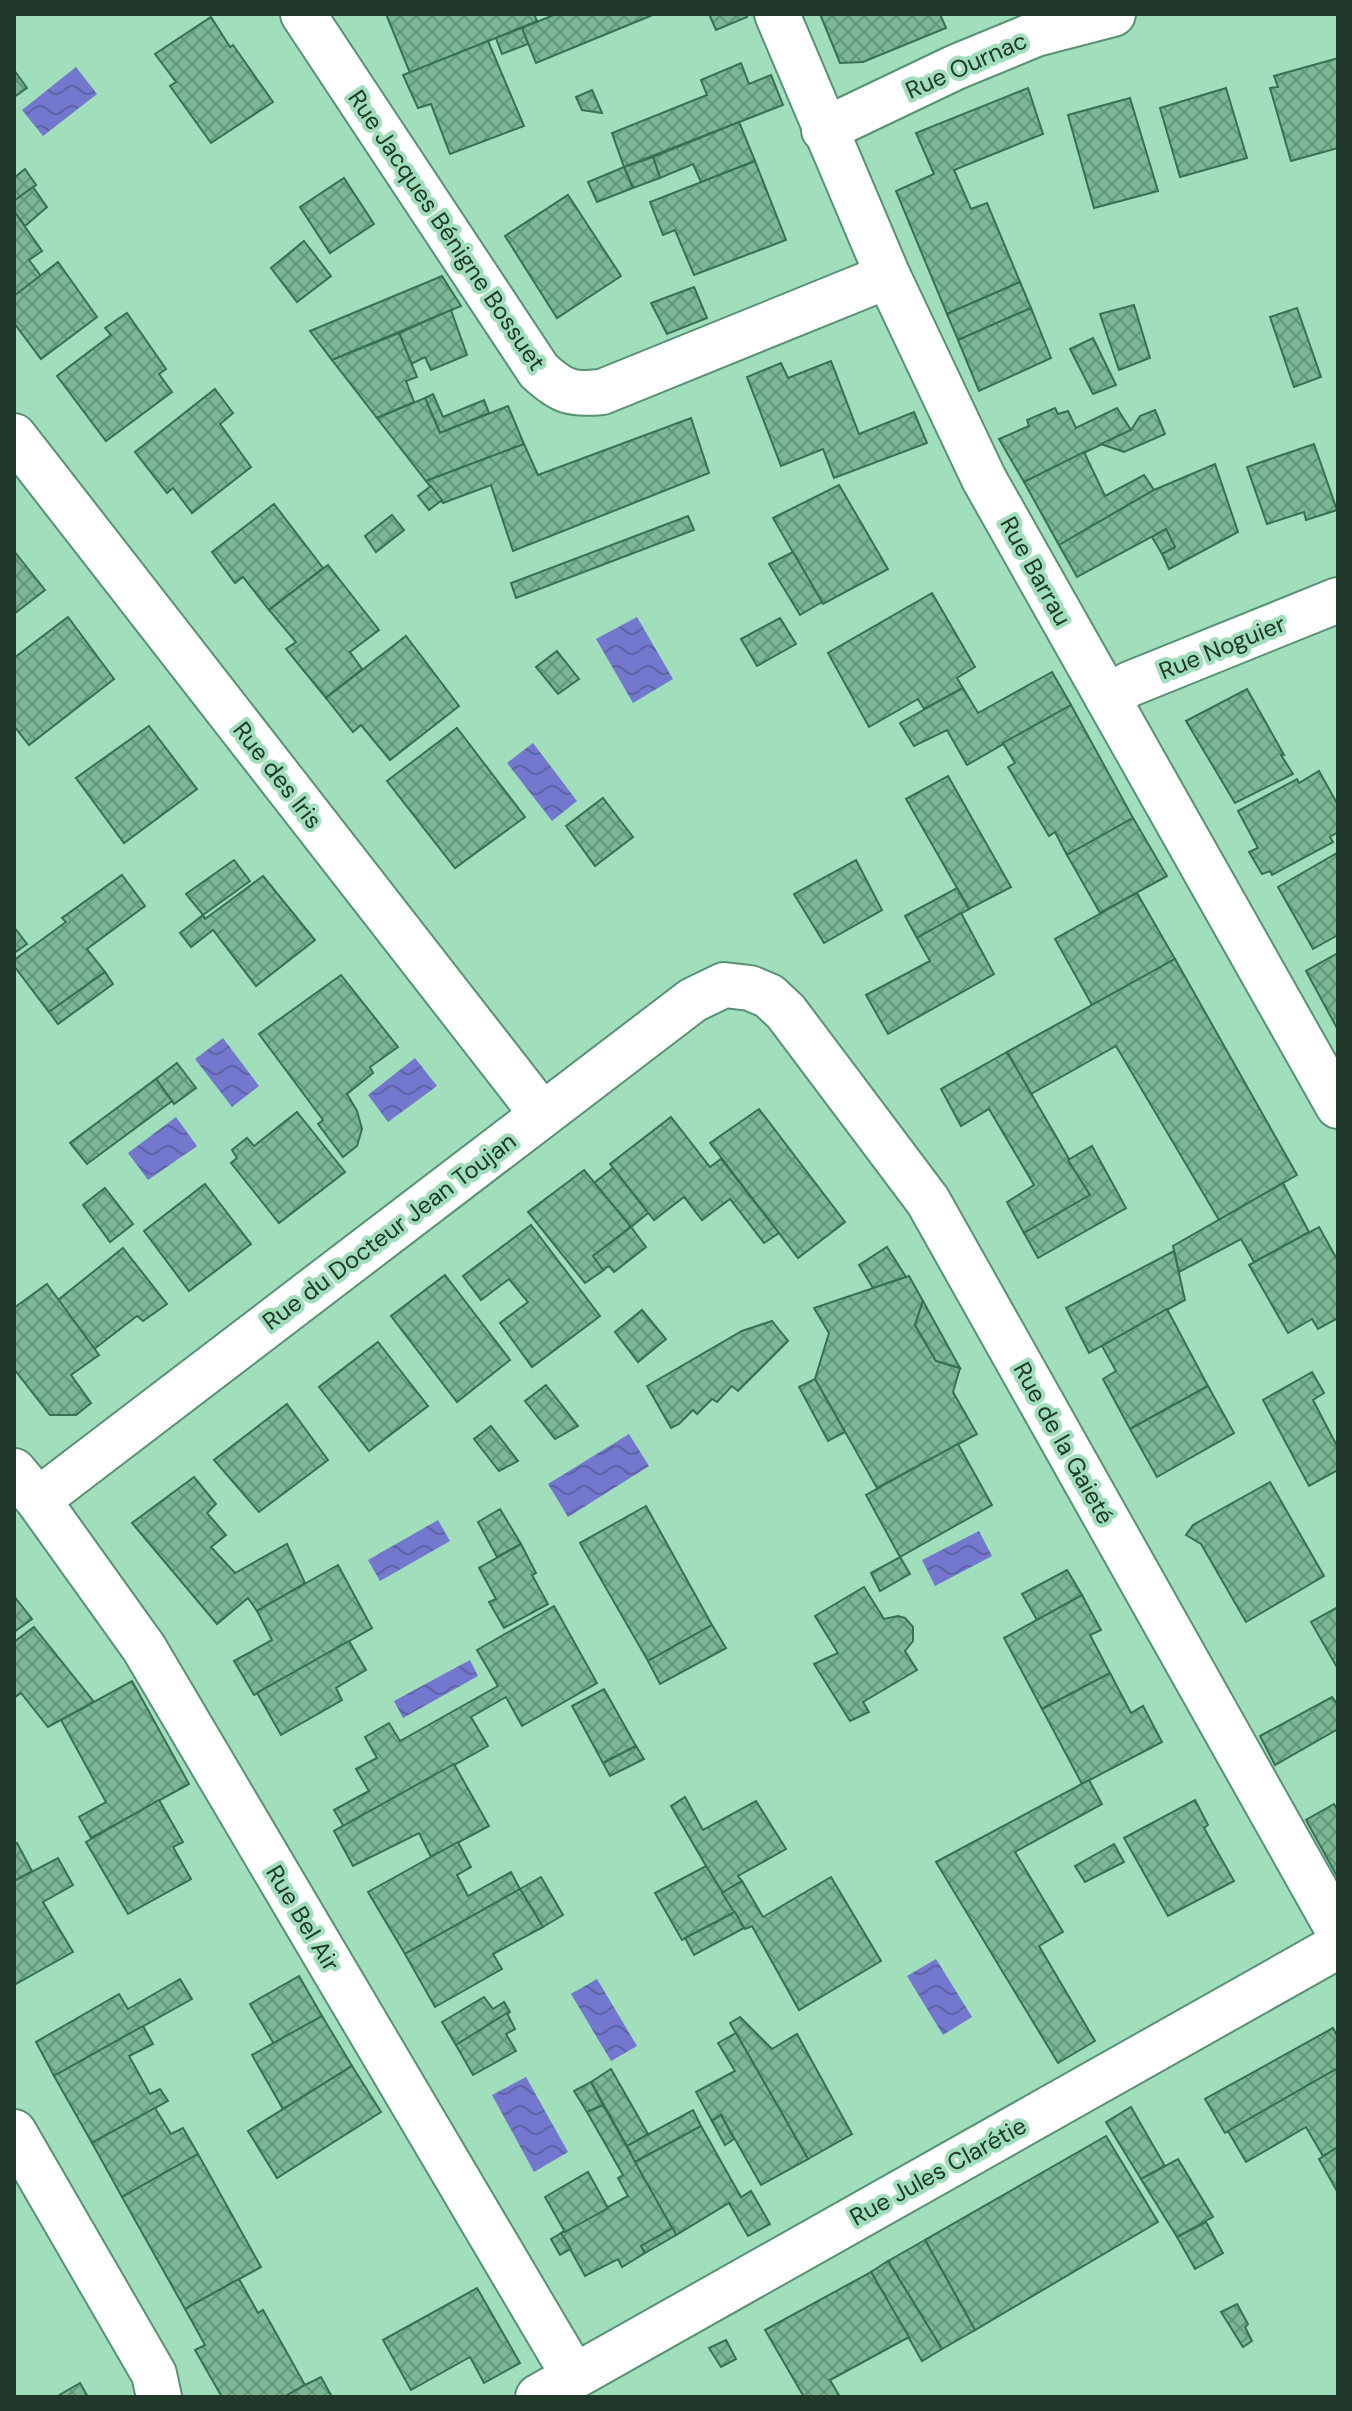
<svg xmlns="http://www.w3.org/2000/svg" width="1352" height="2411" font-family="'DM Sans',sans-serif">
	<defs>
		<pattern id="water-waves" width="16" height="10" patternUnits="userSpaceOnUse" patternTransform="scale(2)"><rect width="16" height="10" fill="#7377ce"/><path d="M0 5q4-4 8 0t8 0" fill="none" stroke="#5e63a7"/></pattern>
		<pattern id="building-cross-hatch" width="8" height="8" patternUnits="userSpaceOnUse" patternTransform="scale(2)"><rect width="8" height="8" fill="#7bb796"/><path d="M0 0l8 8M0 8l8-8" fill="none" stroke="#64967b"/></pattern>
	</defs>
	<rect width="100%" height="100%" fill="#a0debc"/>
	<g fill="url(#water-waves)">
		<polygon points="76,67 97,94 43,136 22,110"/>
		<polygon points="637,617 673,679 633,703 596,639"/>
		<polygon points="533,743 577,801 552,821 507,763"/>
		<polygon points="223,1038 259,1086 232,1107 195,1059"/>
		<polygon points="415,1058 437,1086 388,1122 368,1095"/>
		<polygon points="176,1117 197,1146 148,1180 128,1153"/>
		<polygon points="629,1434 649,1466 568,1517 548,1484"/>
		<polygon points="438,1520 450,1541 380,1581 368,1560"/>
		<polygon points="979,1531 992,1556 935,1586 922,1560"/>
		<polygon points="470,1660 478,1676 403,1718 394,1701"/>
		<polygon points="936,1959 972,2017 943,2035 907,1976"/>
		<polygon points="597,1979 637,2046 611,2061 571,1994"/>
		<polygon points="526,2077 568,2152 534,2172 492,2095"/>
	</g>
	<g fill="url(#building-cross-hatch)" stroke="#367153" stroke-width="2">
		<polygon points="386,14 534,14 537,21 410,73"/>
		<polygon points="556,14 655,14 536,63 522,28"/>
		<polygon points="709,14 746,14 747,17 716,30"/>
		<polygon points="820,14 940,14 946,28 863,62 840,63"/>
		<polygon points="211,17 230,47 233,45 273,102 211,143 170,86 176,82 155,54"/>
		<polygon points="522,28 528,44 502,54 496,38"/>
		<polygon points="488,41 524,126 450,154 431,104 418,108 403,75"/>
		<polygon points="1338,58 1338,148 1291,161 1270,88 1278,87 1274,76"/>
		<polygon points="741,63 749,84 771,75 783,105 624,167 612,133 707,95 701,80"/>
		<polygon points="14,70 27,88 14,97"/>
		<polygon points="1028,88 1043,134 954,170 971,209 987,203 1020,282 947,314 896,191 934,174 916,133"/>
		<polygon points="1226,88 1247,158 1180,177 1160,108"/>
		<polygon points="592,90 602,113 582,110 576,97"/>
		<polygon points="1130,98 1158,191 1094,208 1068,115"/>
		<polygon points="739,122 755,161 701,182 693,164 660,178 653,157"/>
		<polygon points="653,157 660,178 633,188 624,167"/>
		<polygon points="755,161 786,240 694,275 675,230 663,235 650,202"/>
		<polygon points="624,167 633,188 597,202 588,182"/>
		<polygon points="25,169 36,185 14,201 14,178"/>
		<polygon points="344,178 374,224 330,253 300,207"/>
		<polygon points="33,187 47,207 25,226 14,211 14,201"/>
		<polygon points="568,195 621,276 557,318 505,236"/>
		<polygon points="14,211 42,251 29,260 41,276 14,296"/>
		<polygon points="304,241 331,276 297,302 271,268"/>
		<polygon points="58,262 97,317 41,359 14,323 14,296"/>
		<polygon points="442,276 461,306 332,360 310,331"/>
		<polygon points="1020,282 1031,308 958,340 947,314"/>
		<polygon points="694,287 707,318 667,334 651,303"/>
		<polygon points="1134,305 1150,358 1119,370 1100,314"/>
		<polygon points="1031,308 1051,358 979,391 958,340"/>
		<polygon points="1297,308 1321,377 1294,387 1270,317"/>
		<polygon points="451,310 467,355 431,370 425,357 411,364 399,333"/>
		<polygon points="127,313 166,369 159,374 172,392 106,441 57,376 111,335 105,328"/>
		<polygon points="399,333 417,377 406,381 414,402 377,418 332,360"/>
		<polygon points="1093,338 1116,385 1093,394 1070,349"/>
		<polygon points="831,361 859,434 914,412 927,443 834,478 823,449 781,466 747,377 781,363 788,378"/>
		<polygon points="215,389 233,413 220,424 251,467 192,513 173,488 167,493 135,452"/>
		<polygon points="433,394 443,417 484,400 489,413 440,433 425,398"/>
		<polygon points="425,398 440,433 508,406 524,444 426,481 377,418"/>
		<polygon points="1055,408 1058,414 1068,411 1076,428 1117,408 1131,430 1024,482 999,439 1029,426 1027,420"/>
		<polygon points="1155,410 1165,434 1124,452 1101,444 1131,430 1140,416"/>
		<polygon points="691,418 709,473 513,551 491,485 443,503 426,481 524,444 538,475"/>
		<polygon points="1314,444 1337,510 1306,520 1304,512 1267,524 1247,467"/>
		<polygon points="1084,452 1105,496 1144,475 1154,490 1059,545 1024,482"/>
		<polygon points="1215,464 1238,532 1169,569 1162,554 1175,547 1166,529 1077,577 1059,545 1154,490"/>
		<polygon points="839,485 888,569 823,604 773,518"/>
		<polygon points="431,486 442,500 429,510 418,496"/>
		<polygon points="274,504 323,568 269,610 243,577 235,583 212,552"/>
		<polygon points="392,515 404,530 376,552 365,536"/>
		<polygon points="688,516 694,530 516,598 511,583"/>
		<polygon points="1166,529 1175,547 1162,554 1152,537"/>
		<polygon points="14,551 45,590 14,614"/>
		<polygon points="793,552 822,602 800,615 769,564"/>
		<polygon points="328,565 379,630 350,652 362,669 326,698 286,649 296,642 269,610"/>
		<polygon points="932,593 975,667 957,678 963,688 924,709 918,699 869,727 828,653"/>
		<polygon points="68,617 114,679 29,745 14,726 14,658"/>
		<polygon points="780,618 796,644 757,666 741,639"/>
		<polygon points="406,636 459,706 390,760 361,725 353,732 326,698"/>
		<polygon points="557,651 579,679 558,694 536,667"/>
		<polygon points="1052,672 1071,705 967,765 947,730 914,746 900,723 963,688 978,713"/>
		<polygon points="1247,689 1284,755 1281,755 1293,774 1235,803 1186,721"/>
		<polygon points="1071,705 1133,818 1067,855 1055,832 1049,836 1008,767 1015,763 1003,743"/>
		<polygon points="149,726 197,789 124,843 76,778"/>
		<polygon points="457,728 525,817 455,868 387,781"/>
		<polygon points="1319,771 1338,805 1338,832 1330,837 1333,842 1272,875 1270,871 1262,874 1249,852 1258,848 1238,811 1297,779 1299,783"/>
		<polygon points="948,776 1011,887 969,909 906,799"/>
		<polygon points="603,798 633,837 595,866 566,826"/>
		<polygon points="1133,818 1167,876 1100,913 1067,855"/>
		<polygon points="1337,853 1338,935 1313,949 1278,887"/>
		<polygon points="234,860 250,881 203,915 186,894"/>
		<polygon points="856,860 882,910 824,943 794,894"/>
		<polygon points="122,875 145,906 87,949 105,972 49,1012 14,966 14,960 66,922 62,918"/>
		<polygon points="263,876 315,940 256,986 213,930 191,947 180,933 203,915 205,919"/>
		<polygon points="957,888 969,909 917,938 905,916"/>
		<polygon points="1137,893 1175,959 1092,1005 1055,939"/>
		<polygon points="961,913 994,974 888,1034 866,995 930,961 917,938"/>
		<polygon points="14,927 27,944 14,953"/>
		<polygon points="1338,953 1338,1030 1306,971"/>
		<polygon points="1175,959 1297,1175 1219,1220 1116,1046 1031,1094 1007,1052"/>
		<polygon points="105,972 113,984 58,1024 49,1012"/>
		<polygon points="341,975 398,1047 370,1067 373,1073 347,1094 357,1111 362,1129 357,1146 343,1157 318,1124 323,1120 259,1034"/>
		<polygon points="1007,1052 1090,1195 1024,1233 1007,1202 1034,1185 989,1109 961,1126 941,1089"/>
		<polygon points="177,1063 196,1088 174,1104 156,1079"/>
		<polygon points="156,1079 172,1101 87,1164 70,1143"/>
		<polygon points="759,1109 845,1222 798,1258 710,1143"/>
		<polygon points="297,1112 345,1172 279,1223 231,1163 237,1158 232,1150 247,1138 254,1146"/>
		<polygon points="671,1117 710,1167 721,1159 779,1233 764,1243 730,1199 702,1220 684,1197 654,1220 610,1164"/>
		<polygon points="1092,1146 1126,1208 1038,1258 1024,1233 1090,1195 1068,1160"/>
		<polygon points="613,1168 648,1213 631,1227 594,1183"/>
		<polygon points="584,1170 631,1227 593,1256 604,1270 585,1283 528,1212"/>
		<polygon points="1283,1183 1309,1232 1254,1262 1241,1239 1179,1272 1173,1246"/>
		<polygon points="205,1184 251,1244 189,1291 144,1231"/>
		<polygon points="105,1188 133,1224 110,1242 83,1205"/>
		<polygon points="531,1225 600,1316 532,1367 500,1323 528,1302 509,1279 481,1300 463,1276"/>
		<polygon points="631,1227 646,1247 614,1272 609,1266 603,1270 593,1256"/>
		<polygon points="1319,1227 1338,1261 1338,1318 1318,1329 1312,1319 1288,1333 1249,1265"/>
		<polygon points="887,1247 906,1277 873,1288 859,1265"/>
		<polygon points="123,1248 167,1304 143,1321 137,1316 94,1349 58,1300"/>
		<polygon points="1174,1251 1185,1300 1089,1353 1066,1308"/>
		<polygon points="445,1275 510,1360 457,1402 391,1316"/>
		<polygon points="909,1276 923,1301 915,1325 936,1361 960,1368 953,1392 977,1434 877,1488 815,1379 829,1333 814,1308"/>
		<polygon points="47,1284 99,1355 71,1375 91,1403 76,1415 50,1415 14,1369 14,1308"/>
		<polygon points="923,1301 960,1368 936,1361 915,1325"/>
		<polygon points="1167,1309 1208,1386 1130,1429 1103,1379 1116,1371 1102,1346"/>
		<polygon points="642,1310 666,1339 638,1362 615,1332"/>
		<polygon points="772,1321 788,1341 738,1391 732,1386 717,1402 712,1399 697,1414 693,1410 679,1424 671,1428 647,1386 742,1331"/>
		<polygon points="378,1342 428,1406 369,1451 319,1387"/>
		<polygon points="1312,1372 1324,1393 1313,1400 1338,1448 1338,1470 1309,1486 1263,1400"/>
		<polygon points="815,1379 845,1432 828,1441 799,1387"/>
		<polygon points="546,1385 578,1426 555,1439 525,1401"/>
		<polygon points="1208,1386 1234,1433 1157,1477 1130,1429"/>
		<polygon points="287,1404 328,1460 259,1512 214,1460"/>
		<polygon points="491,1426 518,1461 499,1471 474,1439"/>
		<polygon points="958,1444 992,1505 900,1557 866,1495"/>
		<polygon points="194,1477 216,1504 207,1513 226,1535 211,1547 235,1573 287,1544 305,1583 257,1611 248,1598 217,1624 132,1523"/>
		<polygon points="1270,1482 1324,1576 1246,1622 1201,1544 1186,1535 1193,1525"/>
		<polygon points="646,1506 712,1625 648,1661 580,1543"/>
		<polygon points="500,1509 521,1544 497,1557 478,1522"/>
		<polygon points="521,1544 536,1573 532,1575 548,1604 504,1628 489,1602 496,1599 479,1568"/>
		<polygon points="900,1557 910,1574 880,1591 871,1573"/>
		<polygon points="338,1565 372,1628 254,1695 234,1661 272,1640 257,1611"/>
		<polygon points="1067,1570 1082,1595 1037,1620 1022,1594"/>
		<polygon points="864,1587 884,1619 898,1616 905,1618 913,1627 913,1641 905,1651 917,1670 863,1702 869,1712 850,1721 814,1664 838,1653 815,1616"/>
		<polygon points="1082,1595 1101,1630 1090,1635 1110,1673 1042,1709 1004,1638"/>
		<polygon points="14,1596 32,1619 14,1632"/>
		<polygon points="554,1606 597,1683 522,1726 506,1697 471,1717 488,1746 344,1827 334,1810 369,1791 356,1769 377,1758 365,1737 389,1723 400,1741 498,1686 477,1650"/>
		<polygon points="1338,1607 1338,1669 1311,1622"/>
		<polygon points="712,1625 726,1648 660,1684 648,1661"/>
		<polygon points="34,1627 94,1702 48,1727 21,1693 14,1698 14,1642"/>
		<polygon points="349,1641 366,1670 336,1688 342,1700 281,1735 257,1693"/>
		<polygon points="1110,1673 1131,1713 1143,1706 1162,1742 1082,1784 1042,1709"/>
		<polygon points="132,1681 189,1784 91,1838 79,1817 106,1802 61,1720"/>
		<polygon points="604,1689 636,1746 603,1763 572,1706"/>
		<polygon points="1332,1697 1338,1705 1338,1729 1275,1765 1260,1736"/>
		<polygon points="636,1746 644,1759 610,1776 603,1763"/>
		<polygon points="454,1764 489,1826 431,1857 419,1833 353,1866 334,1831"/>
		<polygon points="1089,1780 1102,1804 1015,1852 1063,1932 1039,1946 1095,2041 1058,2063 936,1862"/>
		<polygon points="685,1797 703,1830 756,1801 786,1849 738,1876 742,1881 722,1893 671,1806"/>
		<polygon points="159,1800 183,1842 173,1847 191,1879 128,1914 86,1842"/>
		<polygon points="1195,1800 1208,1825 1204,1828 1234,1881 1168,1916 1124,1838"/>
		<polygon points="1334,1804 1338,1811 1338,1878 1306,1820"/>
		<polygon points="458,1842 471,1867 457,1875 468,1896 511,1872 520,1889 405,1954 368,1892"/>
		<polygon points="17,1843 32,1871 14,1881 14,1845"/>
		<polygon points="1114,1844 1124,1862 1085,1882 1075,1866"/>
		<polygon points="58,1858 73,1885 43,1902 73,1952 14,1985 14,1881"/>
		<polygon points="706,1866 735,1912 682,1940 655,1893"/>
		<polygon points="541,1877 563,1915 543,1927 520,1889"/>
		<polygon points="831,1877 881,1961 799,2010 752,1926 745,1929 722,1893 742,1881 763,1917"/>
		<polygon points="520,1889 543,1927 493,1954 502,1969 435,2007 405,1954"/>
		<polygon points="735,1912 744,1928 694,1955 685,1938"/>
		<polygon points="299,1976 322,2016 274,2044 250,2004"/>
		<polygon points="180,1979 192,1999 54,2076 36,2042 119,1994 128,2009"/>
		<polygon points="484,1997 493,2009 504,2002 510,2012 456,2045 442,2022"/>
		<polygon points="507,2013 515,2029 506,2034 516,2051 473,2075 456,2045"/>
		<polygon points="322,2016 352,2066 283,2109 252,2055"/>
		<polygon points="740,2017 772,2049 797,2034 852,2134 808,2159 730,2023"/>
		<polygon points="143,2026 153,2044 129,2056 150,2094 160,2089 168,2101 92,2143 54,2076"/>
		<polygon points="1333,2028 1338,2038 1338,2068 1225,2133 1205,2099"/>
		<polygon points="736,2033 808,2159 761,2185 721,2115 712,2121 696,2092 735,2071 718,2043"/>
		<polygon points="352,2066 381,2112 277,2178 248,2131"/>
		<polygon points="1338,2068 1338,2147 1323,2156 1306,2127 1246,2162 1228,2131"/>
		<polygon points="611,2069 648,2134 627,2146 591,2082"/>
		<polygon points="591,2082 603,2105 587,2112 574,2091"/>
		<polygon points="603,2105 673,2228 641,2246 645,2253 622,2267 618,2259 585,2276 561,2233 628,2196 618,2178 623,2175 587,2112"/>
		<polygon points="1131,2107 1165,2166 1141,2179 1106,2122"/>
		<polygon points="155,2108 171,2134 183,2128 198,2154 122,2197 92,2143"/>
		<polygon points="693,2110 701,2126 635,2162 627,2146"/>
		<polygon points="721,2115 734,2139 725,2145 712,2121"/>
		<polygon points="701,2126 741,2197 751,2191 770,2224 748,2236 729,2203 676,2235 635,2162"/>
		<polygon points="1106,2136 1158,2222 975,2330 925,2240"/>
		<polygon points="1338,2147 1338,2193 1319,2159"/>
		<polygon points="198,2154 261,2267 185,2309 122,2197"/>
		<polygon points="1178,2159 1213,2217 1177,2237 1141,2179"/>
		<polygon points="588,2172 608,2208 565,2232 545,2197"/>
		<polygon points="1206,2222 1223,2253 1195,2269 1177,2237"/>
		<polygon points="673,2228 676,2235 645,2253 641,2246"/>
		<polygon points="561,2233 571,2249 560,2255 551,2239"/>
		<polygon points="925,2240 975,2330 942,2349 888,2261"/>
		<polygon points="888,2261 942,2349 922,2361 871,2272"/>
		<polygon points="871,2272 909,2337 830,2380 840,2397 804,2397 765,2330"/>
		<polygon points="239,2279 258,2313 263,2310 305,2385 284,2397 222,2397 195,2350 205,2345 185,2309"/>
		<polygon points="477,2288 520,2363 484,2383 470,2357 411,2390 383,2340"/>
		<polygon points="1237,2304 1248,2324 1245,2327 1252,2341 1243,2347 1221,2312"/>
		<polygon points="726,2340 736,2359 721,2367 709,2348"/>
		<polygon points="321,2377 332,2397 284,2397 305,2385"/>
		<polygon points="80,2383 88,2397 56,2397"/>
	</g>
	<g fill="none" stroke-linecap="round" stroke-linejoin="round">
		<g stroke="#579273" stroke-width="48">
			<g id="minor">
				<path d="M303 14 539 371C562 392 571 395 602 392L888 276"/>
				<polyline points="777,14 888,276 984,479 1338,1106"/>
				<polyline points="824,130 956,67 1036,34 1113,14"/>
				<polyline points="14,436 542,1114"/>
				<polyline points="1107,697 1130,684 1338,600"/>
				<polyline points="14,1471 38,1500 144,1648 574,2376"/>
				<polyline points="38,1500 693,1000 724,985 750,988 769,996 786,1012 928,1201 1338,1930"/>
				<polyline points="14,2132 154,2374 159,2397"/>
				<polyline points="538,2397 1338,1946"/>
			</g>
		</g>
		<use href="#minor" stroke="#fff" stroke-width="44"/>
	</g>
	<g text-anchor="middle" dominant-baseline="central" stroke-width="8" stroke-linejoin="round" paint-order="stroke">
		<g font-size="24" fill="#20392b" stroke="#a0debc">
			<text transform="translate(966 65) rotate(-24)">Rue Ournac</text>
			<text transform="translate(447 230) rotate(56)">Rue Jacques Bénigne Bossuet</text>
			<text transform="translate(1036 571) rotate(61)">Rue Barrau</text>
			<text transform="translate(1222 647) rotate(-22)">Rue Noguier</text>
			<text transform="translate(278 775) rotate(52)">Rue des Iris</text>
			<text transform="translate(389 1231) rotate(-37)">Rue du Docteur Jean Toujan</text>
			<text transform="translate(1064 1443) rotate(61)">Rue de la Gaieté</text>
			<text transform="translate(303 1918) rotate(59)">Rue Bel Air</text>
			<text transform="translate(938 2171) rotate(-29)">Rue Jules Clarétie</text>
		</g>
	</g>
	<rect width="1352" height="2411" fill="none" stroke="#20392b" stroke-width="32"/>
</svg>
